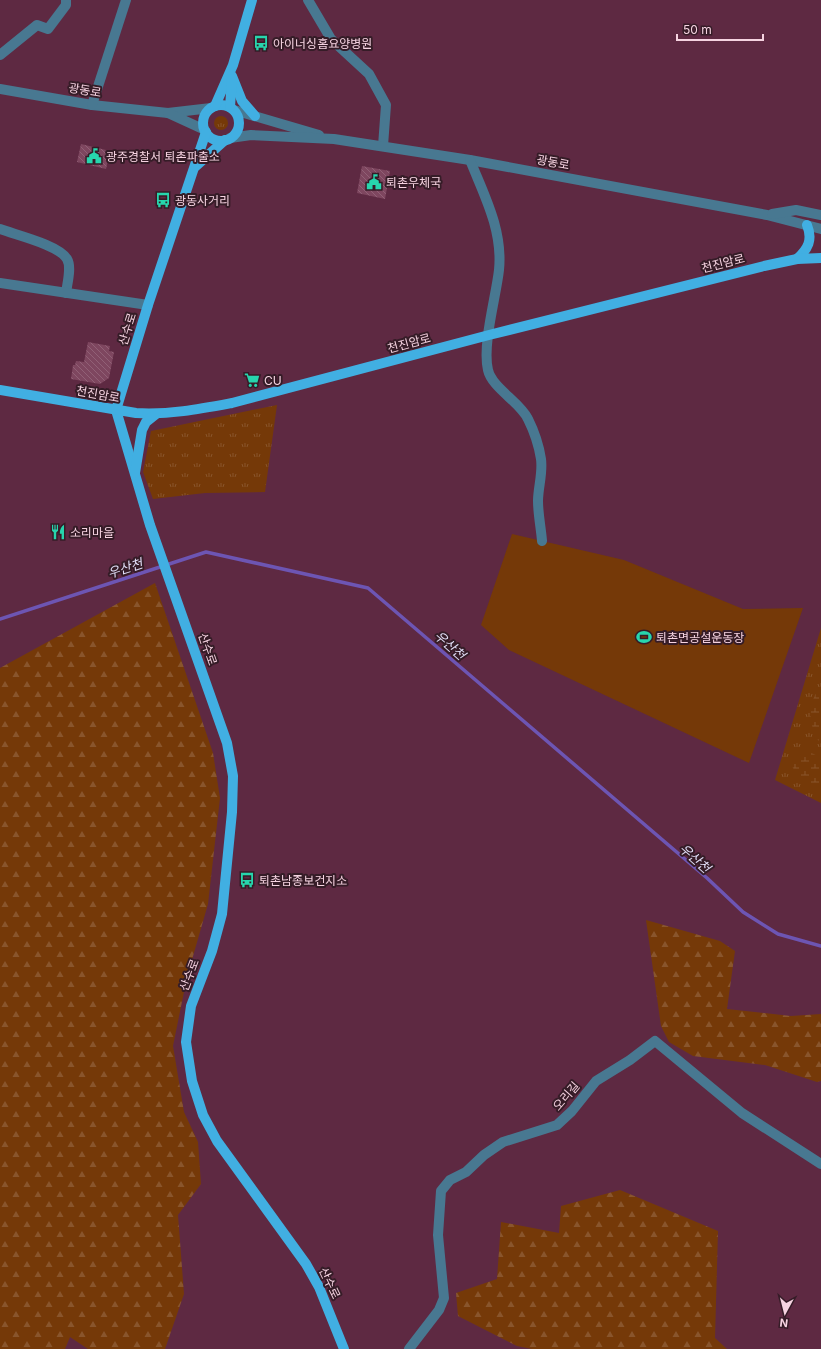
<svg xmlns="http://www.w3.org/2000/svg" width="821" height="1349" font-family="Inter,'Noto Sans KR',sans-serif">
	<defs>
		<pattern id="grass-tufts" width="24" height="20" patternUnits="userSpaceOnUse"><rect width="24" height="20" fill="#753908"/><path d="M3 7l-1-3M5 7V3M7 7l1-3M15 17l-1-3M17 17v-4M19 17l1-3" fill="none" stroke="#89552c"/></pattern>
		<pattern id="forest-firs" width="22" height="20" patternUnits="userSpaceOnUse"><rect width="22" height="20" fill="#753908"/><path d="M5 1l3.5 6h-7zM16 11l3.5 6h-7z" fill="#89552c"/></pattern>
		<pattern id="wetland-marsh" width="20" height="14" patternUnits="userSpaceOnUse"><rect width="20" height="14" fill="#753908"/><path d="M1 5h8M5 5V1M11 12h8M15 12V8" fill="none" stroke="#89552c"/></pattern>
		<pattern id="building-back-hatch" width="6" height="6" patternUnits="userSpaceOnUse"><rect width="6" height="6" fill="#7e465f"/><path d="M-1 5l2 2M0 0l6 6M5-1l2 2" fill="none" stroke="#916076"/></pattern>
	</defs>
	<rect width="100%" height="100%" fill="#5e2942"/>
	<g fill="url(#grass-tufts)">
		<circle cx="221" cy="123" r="7"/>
		<polygon points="277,405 265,492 205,493 153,499 143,472 151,431"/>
		<polygon points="821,628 821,803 775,780"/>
	</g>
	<g fill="url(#forest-firs)">
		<polygon points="155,583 213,753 220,798 208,904 187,977 173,1046 184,1112 198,1142 201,1184 178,1215 184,1294 165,1349 88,1349 70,1337 65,1349 0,1349 0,668"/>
		<polygon points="646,920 720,941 735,951 727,1009 791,1016 821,1014 821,1081 817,1082 765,1065 693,1056 669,1042 661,1026"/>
		<polygon points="620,1190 718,1231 715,1338 727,1349 532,1349 517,1346 458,1316 456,1293 497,1279 501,1222 559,1233 561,1206"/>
	</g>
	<g fill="url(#wetland-marsh)">
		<path d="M821 686V744C808 729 807 701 821 686Z"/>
		<path d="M810 752 821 758V790C810 784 797 778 792 766 795 757 800 754 810 752Z"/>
	</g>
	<polygon fill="#753908" points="512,534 624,560 743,609 803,608 749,763 509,650 481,625"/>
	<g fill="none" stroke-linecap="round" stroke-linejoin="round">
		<polyline stroke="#6d55b3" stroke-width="3.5" points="0,619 206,552 368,588 707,878 743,912 778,934 821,946"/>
	</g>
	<g fill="url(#building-back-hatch)">
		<polygon points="81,144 110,151 106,169 77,162"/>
		<polygon points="362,166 390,171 385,199 357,193"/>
		<polygon points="88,342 110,346 109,351 114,352 109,378 100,384 71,379 73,365 75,365 76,361 84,362"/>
	</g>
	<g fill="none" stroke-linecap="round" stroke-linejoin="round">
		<g stroke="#487891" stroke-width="10">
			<polyline points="308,0 331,39 369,74 386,105 383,146"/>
			<polyline points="0,55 37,25 48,29 66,5 66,0"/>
			<polyline points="0,89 92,105 168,113 211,108"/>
			<polyline points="92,105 126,0"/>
			<polyline points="234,110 319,135"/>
			<polyline points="168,113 205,130"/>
			<polyline points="230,138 251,135 334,139 470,160 767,215 821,229"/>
			<path d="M470 160C484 195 503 230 499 270 496 297 482 345 488 370 492 388 520 402 528 419 534 431 539 446 541 459 543 473 538 488 538 501 538 514 541 528 542 541"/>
			<polyline points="772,214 796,210 821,215"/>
			<path d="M0 229C16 235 59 245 67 259 72 267 67 284 66 293"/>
			<polyline points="0,283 148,305"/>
			<polyline points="409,1349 439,1310 444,1298 438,1235 441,1191 450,1180 466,1172 484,1155 503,1142 557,1125 572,1111 596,1081 630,1060 655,1041 742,1113 821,1164"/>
		</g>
		<g stroke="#41afe2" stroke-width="10">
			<polyline points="232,76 242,101 255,116"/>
			<circle cx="221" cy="123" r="18"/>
			<polyline points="215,106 233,65 252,0"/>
			<polyline points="230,107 232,79"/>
			<polyline points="206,132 148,305 116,410 150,525 227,743 233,776 232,812 222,914 212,951 191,1006 186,1042 192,1081 203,1115 217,1141 306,1264 319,1287 344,1349"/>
			<polyline points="196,166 225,140"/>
			<path d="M797 259C808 249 813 240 807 225"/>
			<path d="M0 390 136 413C169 415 200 409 232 403L489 335 764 266 797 259 821 258"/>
			<polyline points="135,473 142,430 146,422 156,414"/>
		</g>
	</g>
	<defs>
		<g id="bus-bare" transform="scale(1.2)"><path d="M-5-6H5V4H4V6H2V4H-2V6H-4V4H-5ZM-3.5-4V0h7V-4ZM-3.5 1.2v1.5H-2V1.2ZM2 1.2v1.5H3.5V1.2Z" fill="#27d5ad" stroke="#351c27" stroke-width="2.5" paint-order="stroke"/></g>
		<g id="civic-bare" transform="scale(1.2)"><path d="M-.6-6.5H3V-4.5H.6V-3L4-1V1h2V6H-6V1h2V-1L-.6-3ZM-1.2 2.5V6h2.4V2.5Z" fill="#27d5ad" stroke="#351c27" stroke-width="2.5" paint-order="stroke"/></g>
		<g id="supermarket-bare" transform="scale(1.2)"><path d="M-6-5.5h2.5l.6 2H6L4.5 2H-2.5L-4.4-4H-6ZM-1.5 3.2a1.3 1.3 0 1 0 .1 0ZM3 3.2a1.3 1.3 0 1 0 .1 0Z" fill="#27d5ad" stroke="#351c27" stroke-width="2.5" paint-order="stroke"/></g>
		<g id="restaurant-bare" transform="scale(1.2)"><path d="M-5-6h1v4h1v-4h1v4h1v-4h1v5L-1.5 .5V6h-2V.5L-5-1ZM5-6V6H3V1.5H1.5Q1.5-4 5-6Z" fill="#27d5ad" stroke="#351c27" stroke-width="2.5" paint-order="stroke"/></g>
		<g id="stadium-bare" transform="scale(1.2)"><path d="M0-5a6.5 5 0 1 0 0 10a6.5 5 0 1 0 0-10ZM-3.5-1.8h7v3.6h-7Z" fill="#27d5ad" stroke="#351c27" stroke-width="2.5" paint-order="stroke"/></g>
	</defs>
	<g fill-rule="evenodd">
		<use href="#bus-bare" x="261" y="43"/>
		<use href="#civic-bare" x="94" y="156"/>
		<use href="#civic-bare" x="374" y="182"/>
		<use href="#bus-bare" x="163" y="200"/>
		<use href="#supermarket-bare" x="252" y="380"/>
		<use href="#restaurant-bare" x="58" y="532"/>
		<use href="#stadium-bare" x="644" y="637"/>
		<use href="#bus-bare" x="247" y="880"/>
	</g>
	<g text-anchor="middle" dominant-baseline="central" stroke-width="4" stroke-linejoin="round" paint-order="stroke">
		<g font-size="12" fill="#f6d3e1" stroke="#351c27" text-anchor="start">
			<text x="273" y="43">아이너싱홈요양병원</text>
			<text x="106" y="156">광주경찰서 퇴촌파출소</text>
			<text x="386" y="182">퇴촌우체국</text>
			<text x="175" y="200">광동사거리</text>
			<text x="264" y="380">CU</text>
			<text x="70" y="532">소리마을</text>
			<text x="656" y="637">퇴촌면공설운동장</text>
			<text x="259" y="880">퇴촌남종보건지소</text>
		</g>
		<g font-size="12" fill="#f6d3e1" stroke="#351c27">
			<text transform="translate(85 90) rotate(9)">광동로</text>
			<text transform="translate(553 162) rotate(10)">광동로</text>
			<text transform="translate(723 263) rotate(-14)">천진암로</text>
			<text transform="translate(127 329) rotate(-73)">산수로</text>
			<text transform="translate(409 343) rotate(-15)">천진암로</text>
			<text transform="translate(98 394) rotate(10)">천진암로</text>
			<text transform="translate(208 649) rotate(71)">산수로</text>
			<text transform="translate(189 975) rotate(-69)">산수로</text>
			<text transform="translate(566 1096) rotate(-49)">오리길</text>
			<text transform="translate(330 1283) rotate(64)">산수로</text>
		</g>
		<g font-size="13" font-style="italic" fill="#e1def7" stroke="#351c27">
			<text transform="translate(125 568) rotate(-18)">우산천</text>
			<text transform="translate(450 645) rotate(41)">우산천</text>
			<text transform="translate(695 858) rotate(41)">우산천</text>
		</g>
	</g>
	<g transform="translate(785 1313) rotate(187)" stroke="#351c27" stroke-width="3" paint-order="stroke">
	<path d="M0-3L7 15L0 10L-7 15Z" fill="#f6d3e1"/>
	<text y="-6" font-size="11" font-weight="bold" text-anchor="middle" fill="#f6d3e1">N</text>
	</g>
	<path d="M677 34v6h86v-6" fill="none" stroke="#f6d3e1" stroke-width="2"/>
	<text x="683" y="34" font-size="12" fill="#f6d3e1" stroke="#351c27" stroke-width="3" paint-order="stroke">50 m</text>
</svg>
